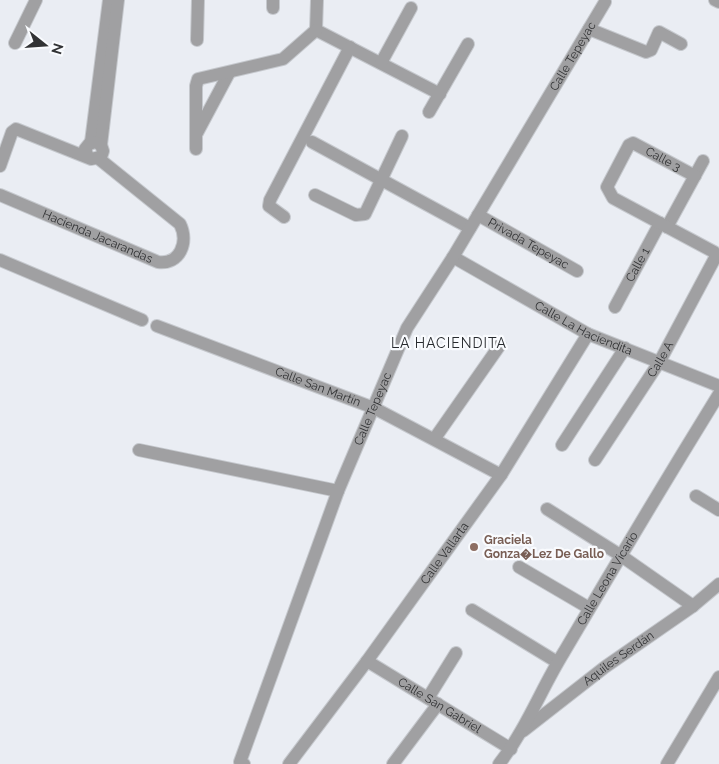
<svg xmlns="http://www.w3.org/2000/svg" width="719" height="764" font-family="Raleway,sans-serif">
	<rect width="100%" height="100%" fill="#eaedf3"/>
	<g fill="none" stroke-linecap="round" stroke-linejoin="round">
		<g stroke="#c5c8cd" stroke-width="14">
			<g id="minor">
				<polyline points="715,0 719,2"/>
				<polyline points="273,8 273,0"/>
				<polyline points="589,29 646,52 651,50 659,32 681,44"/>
				<polyline points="316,30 440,94"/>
				<polyline points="316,30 317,0"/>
				<polyline points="197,40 198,0"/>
				<polyline points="15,43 36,0"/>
				<polyline points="381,63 411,8"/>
				<polyline points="429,112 468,44"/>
				<polyline points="197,133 229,73"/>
				<polyline points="91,142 109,0"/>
				<polyline points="312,142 470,228"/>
				<polyline points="101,145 118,0"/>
				<polyline points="196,149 196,86 198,79 283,59 316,30"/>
				<polyline points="0,166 12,132 16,129 91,159 101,157 103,151 101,145 95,142 89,144 85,149 88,157"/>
				<path id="s1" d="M0 195 158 262C180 265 189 242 180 224L98 158"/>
				<polyline points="315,195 356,215 365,214 402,136"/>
				<path id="s2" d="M478 215 577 271"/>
				<polyline points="284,217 269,206 270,200 350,47"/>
				<polyline points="667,227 703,161"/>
				<path id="s3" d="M453 257 588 334 719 386"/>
				<polyline points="0,260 142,320"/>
				<path id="s4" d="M615 307 660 223"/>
				<path id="s5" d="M157 326 374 408 501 475"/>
				<polyline points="435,438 500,345"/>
				<polyline points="562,445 625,348"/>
				<polyline points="139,450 338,491"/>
				<path id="s6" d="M595 460 660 361 716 256 714 252 613 198 607 187 629 145 633 143 695 176"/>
				<polyline points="696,496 719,510"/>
				<polyline points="547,509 620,555 693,606"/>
				<polyline points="519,567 589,608"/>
				<polyline points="472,610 557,662"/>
				<path id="s7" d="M367 661 511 749"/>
				<polyline points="428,698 456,653"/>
				<path id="s8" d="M523 731 605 667 693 606 719 584"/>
				<path id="s9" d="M244 764 240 762 338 491 407 328 453 257 605 2"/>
				<path id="s10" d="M289 764 367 661 501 475 588 334"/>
				<polyline points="393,764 438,704"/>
				<path id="s11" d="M499 764C526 730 541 689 564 652 615 565 666 480 719 394"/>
				<polyline points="667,764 719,677"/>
			</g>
		</g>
		<use href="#minor" stroke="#a0a0a2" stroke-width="12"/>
	</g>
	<circle fill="#8d6e63" stroke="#f9fbfe" stroke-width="2" cx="474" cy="547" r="5"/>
	<g text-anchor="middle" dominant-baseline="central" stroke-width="4.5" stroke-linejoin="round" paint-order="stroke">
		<g font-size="12" fill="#323335" stroke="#f9fbfe">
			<text stroke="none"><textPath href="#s9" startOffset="788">Calle Tepeyac</textPath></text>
			<text stroke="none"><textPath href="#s6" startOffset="455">Calle 3</textPath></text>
			<text stroke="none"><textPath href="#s1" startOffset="106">Hacienda Jacarandas</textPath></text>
			<text stroke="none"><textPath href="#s2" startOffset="58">Privada Tepeyac</textPath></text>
			<text stroke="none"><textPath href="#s4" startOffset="48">Calle 1</textPath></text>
			<text stroke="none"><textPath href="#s3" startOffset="149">Calle La Haciendita</textPath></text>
			<text stroke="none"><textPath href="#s6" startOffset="120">Calle A</textPath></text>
			<text stroke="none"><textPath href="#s5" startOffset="172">Calle San Martín</textPath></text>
			<text stroke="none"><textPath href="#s9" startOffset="382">Calle Tepeyac</textPath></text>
			<text stroke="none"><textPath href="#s10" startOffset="262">Calle Vallarta</textPath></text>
			<text stroke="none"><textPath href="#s11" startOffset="215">Calle Leona Vicario</textPath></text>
			<text stroke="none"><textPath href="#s8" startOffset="120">Aquiles Serdán</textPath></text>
			<text stroke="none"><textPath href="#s7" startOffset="85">Calle San Gabriel</textPath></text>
		</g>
		<g font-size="12" font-weight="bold" fill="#785e54" stroke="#f9fbfe" text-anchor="start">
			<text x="484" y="540">Graciela<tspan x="484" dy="14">Gonza�Lez De Gallo</tspan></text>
		</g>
		<g font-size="14" letter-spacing="1" fill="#272a2e" stroke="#f9fbfe">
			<text x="449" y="343">LA HACIENDITA</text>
		</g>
	</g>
	<g transform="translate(45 45) rotate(107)" stroke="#f9fbfe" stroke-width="4" paint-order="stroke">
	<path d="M0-4L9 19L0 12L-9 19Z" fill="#323335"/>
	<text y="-8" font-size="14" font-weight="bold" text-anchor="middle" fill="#323335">N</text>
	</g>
</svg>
